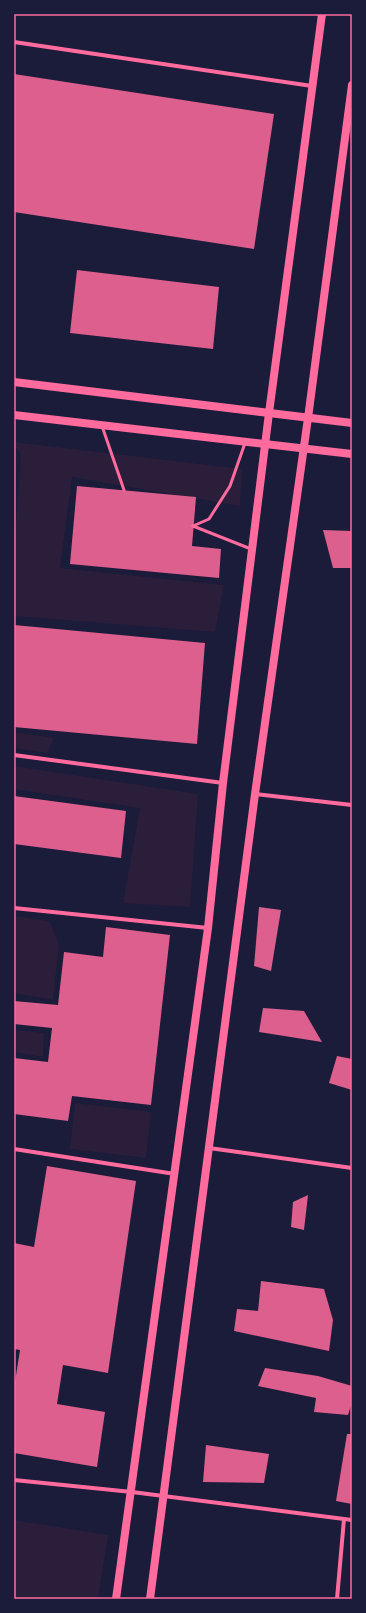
<svg xmlns="http://www.w3.org/2000/svg" width="366" height="1613" font-family="Literata,serif">
	<rect width="100%" height="100%" fill="#1b1b3a"/>
	<g fill="#2a1e3b">
		<polygon points="14,442 242,469 240,506 72,477 60,568 224,585 215,632 14,616 14,551 21,454 14,446"/>
		<polygon points="14,732 54,738 47,753 14,748"/>
		<polygon points="14,766 198,794 190,907 123,903 140,808 14,789"/>
		<polygon points="14,916 49,921 59,943 53,1000 14,993"/>
		<polygon points="14,1030 44,1033 43,1057 14,1052"/>
		<polygon points="75,1103 151,1112 146,1158 70,1149"/>
		<polygon points="14,1520 108,1535 98,1599 14,1599"/>
	</g>
	<g fill="#dd5f8e">
		<polygon points="14,74 274,114 254,249 14,212"/>
		<polygon points="77,270 219,287 213,349 70,333"/>
		<polygon points="77,486 196,497 192,546 221,549 219,578 70,564"/>
		<polygon points="323,530 352,531 352,568 333,568"/>
		<polygon points="14,625 205,643 197,744 14,727"/>
		<polygon points="14,796 126,811 121,858 14,844"/>
		<polygon points="259,907 281,910 271,971 254,966"/>
		<polygon points="106,927 170,935 151,1105 72,1096 68,1121 14,1114 14,1058 48,1062 52,1028 14,1024 14,1001 58,1005 64,952 103,957"/>
		<polygon points="263,1008 304,1011 322,1042 259,1032"/>
		<polygon points="337,1056 352,1059 352,1090 329,1083"/>
		<polygon points="47,1166 136,1181 108,1373 63,1365 57,1404 105,1412 97,1467 14,1453 14,1388 20,1350 14,1349 14,1243 34,1247"/>
		<polygon points="308,1195 304,1230 291,1227 293,1202"/>
		<polygon points="261,1281 324,1289 333,1320 329,1351 234,1331 237,1309 258,1311"/>
		<polygon points="265,1368 318,1376 352,1386 352,1402 348,1415 314,1412 316,1398 258,1386"/>
		<polygon points="347,1434 352,1434 352,1504 336,1501"/>
		<polygon points="206,1445 269,1454 264,1483 203,1482"/>
	</g>
	<g fill="none" stroke-linecap="round" stroke-linejoin="round">
		<g stroke="#ff6b9d" stroke-width="3">
			<polyline points="102,426 124,490"/>
			<polyline points="193,526 209,519 230,486 245,443"/>
			<polyline points="193,526 251,549"/>
		</g>
		<g stroke="#ff6b9d" stroke-width="4">
			<polyline points="14,42 312,86"/>
			<polyline points="14,755 223,783"/>
			<polyline points="255,794 352,805"/>
			<polyline points="14,908 208,928"/>
			<polyline points="209,1148 352,1168"/>
			<polyline points="14,1149 175,1174"/>
			<polyline points="14,1480 132,1492 352,1520"/>
			<polyline points="337,1599 344,1519"/>
		</g>
		<g stroke="#ff6b9d" stroke-width="8">
			<polyline points="14,382 352,423"/>
			<polyline points="14,415 352,454"/>
			<polyline points="116,1599 208,928 223,783 269,413 322,14"/>
			<polyline points="150,1599 255,794 308,418 352,85"/>
		</g>
	</g>
	<rect width="366" height="1613" fill="none" stroke="#1b1b3a" stroke-width="30"/>
	<rect x="15" y="15" width="336" height="1583" fill="none" stroke="#ff6b9d" stroke-width="1.5"/>
</svg>
